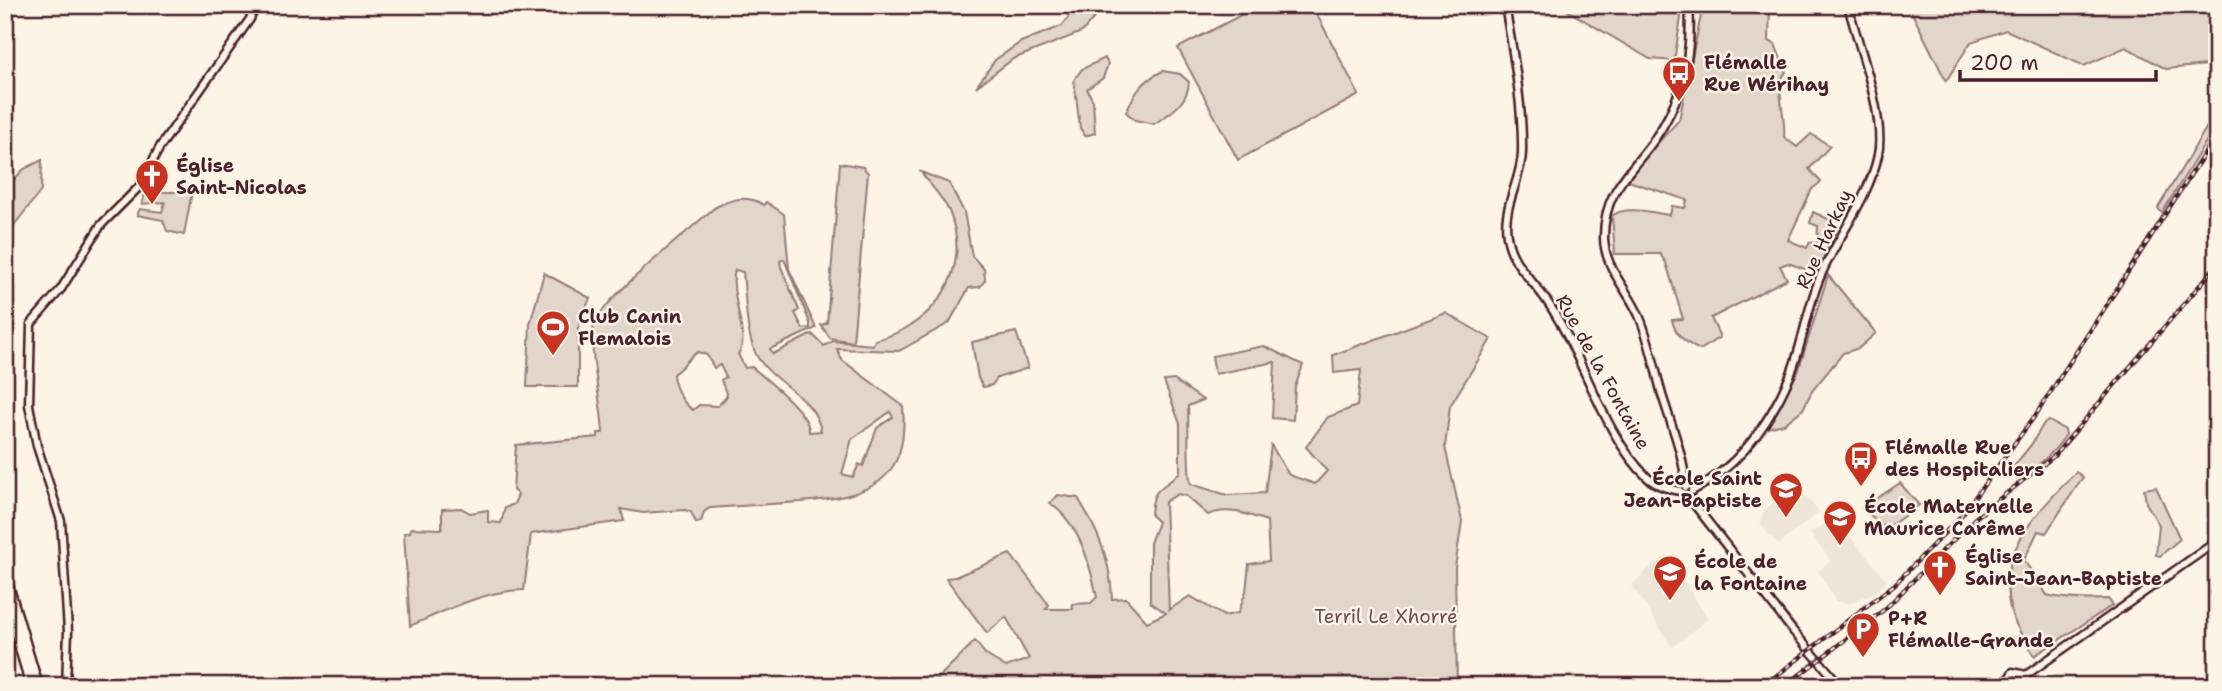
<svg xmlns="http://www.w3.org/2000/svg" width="2222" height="691" font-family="'Shantell Sans',sans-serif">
	<rect width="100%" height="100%" fill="#fcf5e5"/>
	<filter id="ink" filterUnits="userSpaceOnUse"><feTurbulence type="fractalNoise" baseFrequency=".0143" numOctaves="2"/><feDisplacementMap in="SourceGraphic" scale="14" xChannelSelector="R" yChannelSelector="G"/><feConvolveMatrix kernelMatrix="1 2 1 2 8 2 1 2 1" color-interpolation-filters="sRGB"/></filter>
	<g filter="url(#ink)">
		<g fill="#eee5d7">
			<polygon points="1796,484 1819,512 1778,545 1761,526 1763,511"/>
			<polygon points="1835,518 1887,581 1878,591 1849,604 1836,601 1818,571 1831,561 1810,533"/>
			<polygon points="1671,560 1708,619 1672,647 1632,585 1653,564"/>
		</g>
		<g fill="#e2d5ca" stroke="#967a7a" stroke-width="2" fill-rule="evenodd">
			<polygon points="1069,5 1105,5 1082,32 1013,59 976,87 995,60 1021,42 1062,26 1068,18"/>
			<polygon points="1260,5 1312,5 1359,95 1238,160 1178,48"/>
			<polygon points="1558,5 1679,5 1681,18 1674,61 1650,59"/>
			<path d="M1770 5 1769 41 1775 44 1786 72C1773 86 1787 117 1784 137L1797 147 1811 134 1830 146 1809 169 1821 182 1812 189 1788 240 1807 248 1810 242 1817 244 1818 226 1810 223 1813 212 1835 222 1838 228 1816 273 1788 263 1780 266 1787 279 1711 318 1720 337 1700 350C1687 344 1675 335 1672 320L1683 319 1666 263 1660 254H1615L1612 216C1625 205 1654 213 1670 215L1672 206 1685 208 1687 200 1628 181 1645 157 1679 120 1703 6Z"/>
			<polygon points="1908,5 2217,5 2217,64 2166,69 2126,47 2084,66 2006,30 1971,42 1946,81"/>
			<polygon points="1105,58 1108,64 1103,78 1087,89 1093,101 1095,133 1085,136 1080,128 1074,80 1082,69"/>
			<path d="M1163 71 1180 74 1189 82C1188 103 1171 113 1154 124L1135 120 1126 112C1135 92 1143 80 1163 71Z"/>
			<polygon points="2217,110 2217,124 2162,213 2158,208"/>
			<polygon points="42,160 41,191 11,229 5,250 5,189 24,169"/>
			<polygon points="840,163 863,167 868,173 853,342 830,338 821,325 827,323"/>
			<path d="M921 172 949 183 964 212 972 256 984 269 985 280 980 287 969 288 949 323 899 351 837 349 842 360 903 406C909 484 869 496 801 502 771 504 740 506 710 508L704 512 701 522 696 523 691 512 685 510 643 513 621 509 624 521 531 534 524 590C485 590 445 611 410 626L404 533 410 532 411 528 442 529V509L461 508 470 513 488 510V522L501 523 505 508 514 504 518 495 513 490 516 445 598 437V433H603C602 404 588 350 594 325 600 301 691 229 714 208 731 199 747 194 764 205L766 202 784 214 789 269 816 328 770 349 773 354 812 334 824 346 833 341 873 345 875 340C933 327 974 271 949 211 942 196 930 185 921 172ZM784 259 810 323V328L803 329 795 313 799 310 781 267 780 261ZM735 270 743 272C746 298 745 336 758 358 776 386 815 396 821 431L809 432C811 414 766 379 752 367L745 368 738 354C752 340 728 293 735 270ZM698 352 707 355 714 368 720 365 726 377 721 380 727 396 718 406 699 405 693 410C682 403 674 387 673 374 684 367 689 356 698 352ZM890 412 893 417 877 428 863 466 859 464 853 477 842 474 852 439Z"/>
			<polygon points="162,192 192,192 184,235 167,231 163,220 137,215 140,209 162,212 165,202 142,204 145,193"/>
			<polygon points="544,273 590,298 578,328 578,387 527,387 530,324"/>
			<polygon points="1828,275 1876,333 1859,348 1843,353 1812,391 1803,409 1784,424 1767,428 1798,372"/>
			<path d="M1446 313 1491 339 1450 406 1445 447 1462 521 1455 568 1457 686H930L975 641 986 655 1006 667 1029 659 1006 617 987 633 946 578 955 577 1010 554 1049 605 1046 609H1073L1072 604 1091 603 1097 597C1089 561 1080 525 1050 503L1058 495 1078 498C1098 531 1111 560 1112 599L1126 598 1147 622 1166 613 1150 602V543L1158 522 1151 515C1152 485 1163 490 1180 472V424L1164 381 1174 380 1203 400 1188 406C1189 423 1187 473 1191 484L1227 495 1265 493 1271 445 1289 475 1315 484 1327 471 1306 447 1328 417 1357 406 1361 370 1334 373 1333 355ZM1178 494 1186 496 1208 515C1228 506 1248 515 1267 521L1269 561 1249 564 1246 591 1238 613 1224 616 1190 596 1169 610 1165 502Z"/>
			<polygon points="1016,332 1028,368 997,378 992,385 983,387 978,378 972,342"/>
			<polygon points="1264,346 1303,365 1295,387 1293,420 1272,418 1275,362 1215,374 1212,356"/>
			<path d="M2049 421 2065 430 2066 435C2056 449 2031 477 2013 477L2010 471 2031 445 2044 423Z"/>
			<path d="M2076 472 2083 477 2046 533 2038 531 2024 560 2047 595C2067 600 2086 600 2108 599L2113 605 2034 656C2027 642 2015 627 2011 612 1994 552 2038 512 2076 472Z"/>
			<polygon points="1900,483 1919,505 1886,529 1862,508"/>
			<polygon points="2156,487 2180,539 2160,556 2156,555 2159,525 2146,503 2144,489"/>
		</g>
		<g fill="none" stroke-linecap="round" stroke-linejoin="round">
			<g stroke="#4a1f2b" stroke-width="11">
				<g id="minor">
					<path d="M1505 5C1513 53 1523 104 1522 153 1521 181 1502 207 1507 236 1511 263 1529 276 1544 297 1582 349 1601 433 1647 477 1656 486 1668 489 1680 491"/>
					<path d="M1686 487C1684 456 1671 424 1662 395 1655 369 1650 342 1640 318 1629 290 1604 269 1604 237 1604 190 1630 174 1654 140 1683 99 1693 55 1689 5"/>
					<path d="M1692 491C1739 467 1769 425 1790 376 1803 344 1807 307 1821 275 1838 236 1869 198 1878 155 1886 117 1858 45 1848 5"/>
					<polyline points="1690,499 1793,631 1841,686"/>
					<polyline points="2026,675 2217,541"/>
					<polyline points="2026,675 2027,686"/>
					<polyline points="66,686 68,631 61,521 37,446 29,405 31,324 61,289 101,225 139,187 160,147 250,19 256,5"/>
					<polyline points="2010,686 2009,678 2013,672 2026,675"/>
				</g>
			</g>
			<g stroke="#4a1f2b" stroke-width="13">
				<g id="major">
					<polyline points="5,575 38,686"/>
					<polyline points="5,597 31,686"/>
				</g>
			</g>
			<use href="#minor" stroke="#fcf5e5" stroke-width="6"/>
			<use href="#major" stroke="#fcf5e5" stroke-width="8"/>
			<g stroke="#4a1f2b" stroke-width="4.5">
				<g id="rail">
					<polyline points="1763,686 1895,584 1961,516 2037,413 2217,134"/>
					<polyline points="1785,686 1885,609 1974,519 2054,456 2217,265"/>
				</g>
			</g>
			<use href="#rail" stroke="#fcf5e5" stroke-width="2" stroke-dasharray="5" stroke-linecap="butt"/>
		</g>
	</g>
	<defs>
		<g id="bus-pin" transform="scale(1.75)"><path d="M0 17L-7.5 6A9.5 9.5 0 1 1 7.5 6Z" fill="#c8321e" stroke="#fcf5e5"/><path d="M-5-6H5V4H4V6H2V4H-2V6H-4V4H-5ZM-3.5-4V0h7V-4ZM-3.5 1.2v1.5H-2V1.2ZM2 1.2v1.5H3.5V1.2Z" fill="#fff"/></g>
		<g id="church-pin" transform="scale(1.75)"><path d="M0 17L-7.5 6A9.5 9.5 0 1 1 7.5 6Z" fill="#c8321e" stroke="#fcf5e5"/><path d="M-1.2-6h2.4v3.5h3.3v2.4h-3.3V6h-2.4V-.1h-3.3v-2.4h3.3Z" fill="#fff"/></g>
		<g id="stadium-pin" transform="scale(1.75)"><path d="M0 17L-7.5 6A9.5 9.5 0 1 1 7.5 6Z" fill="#c8321e" stroke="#fcf5e5"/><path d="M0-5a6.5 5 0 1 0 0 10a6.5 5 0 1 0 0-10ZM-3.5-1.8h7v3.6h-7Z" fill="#fff"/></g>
		<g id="school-pin" transform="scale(1.75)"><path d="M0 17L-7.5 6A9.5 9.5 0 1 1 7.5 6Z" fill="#c8321e" stroke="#fcf5e5"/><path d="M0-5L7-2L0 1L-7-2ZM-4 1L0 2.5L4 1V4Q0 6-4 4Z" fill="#fff"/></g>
		<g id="parking-pin" transform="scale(1.75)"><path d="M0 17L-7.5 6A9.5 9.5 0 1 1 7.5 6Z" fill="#c8321e" stroke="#fcf5e5"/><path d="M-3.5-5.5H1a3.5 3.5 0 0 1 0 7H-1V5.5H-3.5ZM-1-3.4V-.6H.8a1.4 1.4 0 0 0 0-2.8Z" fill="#fff"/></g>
	</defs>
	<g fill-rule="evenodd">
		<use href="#bus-pin" x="1679" y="73"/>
		<use href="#church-pin" x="152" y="176"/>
		<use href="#stadium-pin" x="553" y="327"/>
		<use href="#bus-pin" x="1861" y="458"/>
		<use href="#school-pin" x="1786" y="489"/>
		<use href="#school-pin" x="1840" y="517"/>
		<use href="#church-pin" x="1940" y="567"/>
		<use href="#school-pin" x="1670" y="572"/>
		<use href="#parking-pin" x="1863" y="629"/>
	</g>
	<g text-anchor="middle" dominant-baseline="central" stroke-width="5" stroke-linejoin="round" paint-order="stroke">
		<g font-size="19" font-weight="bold" fill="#4a1f2b" stroke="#fcf5e5" text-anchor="start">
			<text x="1704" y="62">Flémalle<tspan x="1704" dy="22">Rue Wérihay</tspan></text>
			<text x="176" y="165">Église<tspan x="176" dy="22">Saint-Nicolas</tspan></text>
			<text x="578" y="316">Club Canin<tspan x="578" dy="22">Flemalois</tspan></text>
			<text x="1885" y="447">Flémalle Rue<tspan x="1885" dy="22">des Hospitaliers</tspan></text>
			<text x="1762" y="478" text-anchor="end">École Saint<tspan x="1762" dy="22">Jean-Baptiste</tspan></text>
			<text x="1864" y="506">École Maternelle<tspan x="1864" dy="22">Maurice Carême</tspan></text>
			<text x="1965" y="556">Église<tspan x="1965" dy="22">Saint-Jean-Baptiste</tspan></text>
			<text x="1694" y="561">École de<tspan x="1694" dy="22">la Fontaine</tspan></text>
			<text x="1888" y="618">P+R<tspan x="1888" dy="22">Flémalle-Grande</tspan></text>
		</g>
		<g font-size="19" fill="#4a1f2b" stroke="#fcf5e5">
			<text transform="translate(1824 239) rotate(-65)">Rue Harkay</text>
			<text transform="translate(1603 372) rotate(61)">Rue de la Fontaine</text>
		</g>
		<g font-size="19" fill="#704c53" stroke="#fcf5e5">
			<text x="1386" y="616">Terril Le Xhorré</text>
		</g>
	</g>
	<rect width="2222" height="691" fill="none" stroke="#fcf5e5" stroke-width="28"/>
	<rect x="14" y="14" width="2194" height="663" fill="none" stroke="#4a1f2b" stroke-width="2.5" filter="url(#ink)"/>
	<path d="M1960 70v10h196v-10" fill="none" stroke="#4a1f2b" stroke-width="3.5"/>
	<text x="1970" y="70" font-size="21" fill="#4a1f2b" stroke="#fcf5e5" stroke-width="5" paint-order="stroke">200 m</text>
</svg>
